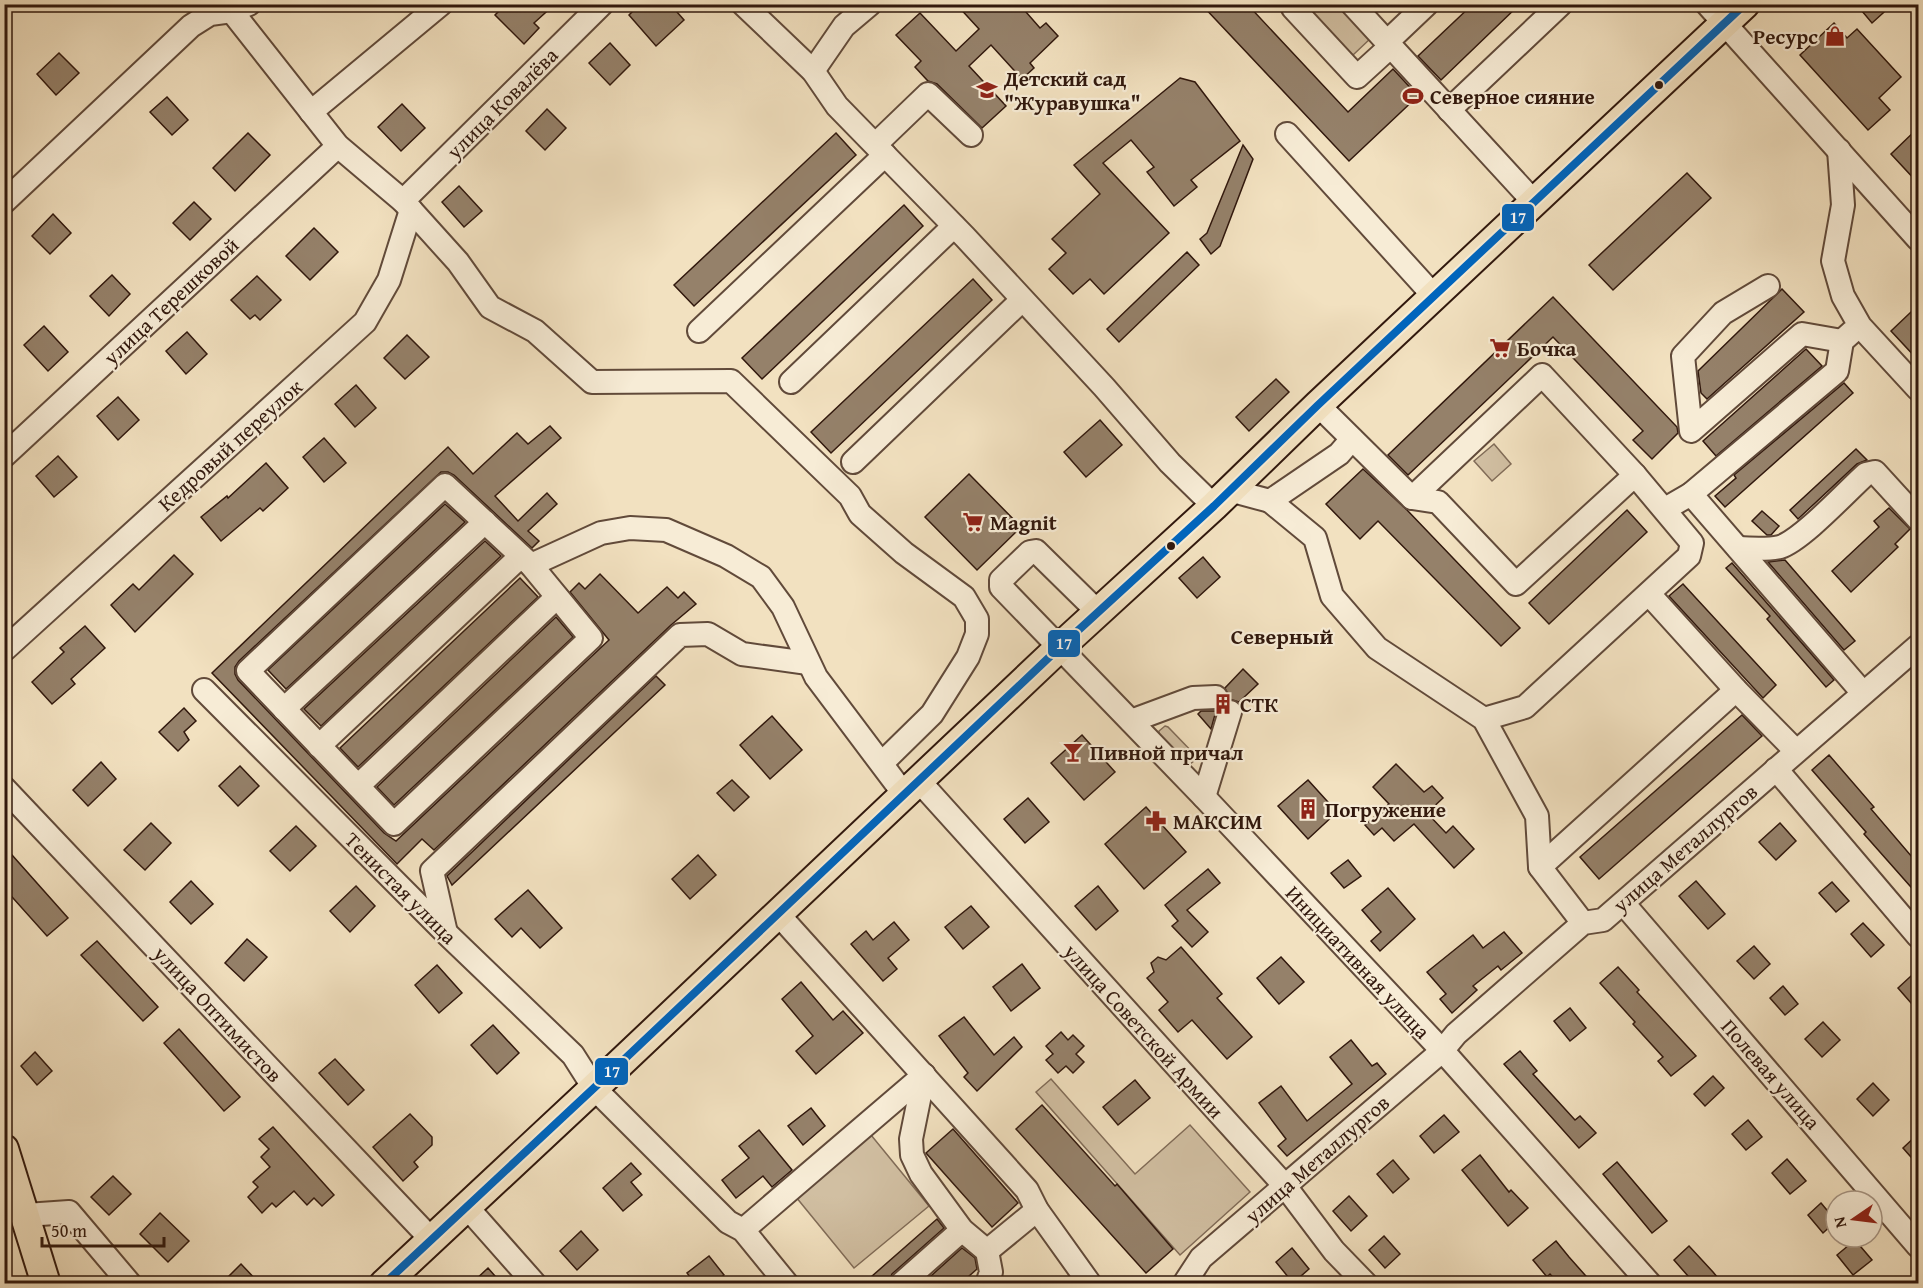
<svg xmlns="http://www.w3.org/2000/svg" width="1923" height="1288" font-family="'Gentium Book Plus',serif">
	<rect width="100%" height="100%" fill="#f2e1c0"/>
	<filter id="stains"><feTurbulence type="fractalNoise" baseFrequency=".00333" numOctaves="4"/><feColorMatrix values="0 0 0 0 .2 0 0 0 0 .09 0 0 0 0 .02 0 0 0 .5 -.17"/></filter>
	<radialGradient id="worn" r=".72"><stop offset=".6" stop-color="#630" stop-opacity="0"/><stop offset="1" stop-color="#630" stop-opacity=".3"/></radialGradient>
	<g fill="#d1bfa2" stroke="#816c58" stroke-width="1.5">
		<polygon points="1321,5 1345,5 1371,38 1353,55 1348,54 1313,16 1313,12"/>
		<polygon points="1494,444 1511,464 1492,481 1474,461"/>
		<polygon points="1165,726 1168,727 1196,756 1195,760 1189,765 1184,763 1159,735 1159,731"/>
		<polygon points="1051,1079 1135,1174 1190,1125 1250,1192 1180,1255 1036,1092"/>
		<polygon points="871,1135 929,1206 854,1268 796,1197"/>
	</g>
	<g fill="#95816a" stroke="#31180d" stroke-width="1.5">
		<polygon points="506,4 555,4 534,23 539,28 524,44 495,15"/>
		<polygon points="640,4 670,4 684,20 656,46 629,15"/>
		<polygon points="956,4 1019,4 1040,28 1046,23 1058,36 1030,63 1034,68 1022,79 991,45 969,66 1006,106 982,128 937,84 928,81 915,67 921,61 896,35 920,13 956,51 979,29"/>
		<polygon points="1201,4 1247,4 1348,112 1393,69 1418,96 1349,161"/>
		<polygon points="1473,4 1520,4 1441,80 1418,56"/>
		<polygon points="1856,4 1893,4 1872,23"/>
		<polygon points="1834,23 1847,38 1857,29 1901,77 1879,98 1890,110 1868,130 1800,55"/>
		<polygon points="610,43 630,65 610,85 589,63"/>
		<polygon points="59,53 79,73 56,95 37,74"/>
		<polygon points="1180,78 1195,82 1240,141 1191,180 1197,187 1174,206 1147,172 1154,167 1131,140 1103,163 1169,233 1104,294 1090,279 1073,294 1049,269 1066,253 1052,239 1100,194 1074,165"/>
		<polygon points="167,97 188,120 172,135 150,112"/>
		<polygon points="402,104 425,128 401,151 378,127"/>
		<polygon points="547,109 566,128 545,150 526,131"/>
		<polygon points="1918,128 1918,183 1891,154"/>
		<polygon points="248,133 270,155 235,191 213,168"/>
		<polygon points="836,133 856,155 694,306 674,285"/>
		<polygon points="1243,145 1253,159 1220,246 1211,254 1200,239 1207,233"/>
		<polygon points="1687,173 1711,198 1613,290 1589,265"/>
		<polygon points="459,186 482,211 464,227 442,202"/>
		<polygon points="194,202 211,219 190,240 173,223"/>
		<polygon points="904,205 923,226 762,379 742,358"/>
		<polygon points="53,214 71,233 50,254 32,236"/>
		<polygon points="314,228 338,252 310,280 286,256"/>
		<polygon points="1187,252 1199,265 1119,342 1107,329"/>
		<polygon points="112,275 130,294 109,316 90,296"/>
		<polygon points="257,276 281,300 260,320 255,315 250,319 231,300"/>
		<polygon points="973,279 992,300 831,453 811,432"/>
		<polygon points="1782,289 1804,312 1707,399 1701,393 1698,371"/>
		<polygon points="1553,297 1677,427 1678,433 1652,459 1633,440 1643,431 1553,337 1408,475 1388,455"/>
		<polygon points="1911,312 1918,319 1918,360 1891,331"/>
		<polygon points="44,326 68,352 48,371 24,345"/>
		<polygon points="187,332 207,354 186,374 166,351"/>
		<polygon points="407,335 429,357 405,379 384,358"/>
		<polygon points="1806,349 1822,366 1716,456 1703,441"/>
		<polygon points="1276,379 1289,392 1249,431 1236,417"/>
		<polygon points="1844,383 1853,393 1725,507 1715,496 1736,478 1734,475"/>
		<polygon points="356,385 376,408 355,427 335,404"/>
		<polygon points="118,397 139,420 118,440 97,416"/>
		<polygon points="1100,420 1122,445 1086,477 1064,452"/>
		<polygon points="550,426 561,438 495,496 518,521 547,493 557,504 528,531 539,541 532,548 454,475 448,472 441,472 239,661 235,667 235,674 238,680 384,833 396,841 609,640 570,592 579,583 585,589 600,574 638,613 667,587 678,598 684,592 696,604 671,625 434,850 422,839 397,864 212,673 448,447 473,474 517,433 528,444"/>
		<polygon points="324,438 346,463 324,482 303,457"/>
		<polygon points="1856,449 1867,460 1857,464 1798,519 1790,510"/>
		<polygon points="58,456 77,477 54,497 36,476"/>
		<polygon points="266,463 288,488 263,511 260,508 221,541 201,517 227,496 228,498"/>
		<polygon points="1363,469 1407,510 1520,628 1501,646 1378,521 1360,539 1326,504"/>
		<polygon points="969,474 1021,527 977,570 925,517"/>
		<polygon points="445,504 465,522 286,689 268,670"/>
		<polygon points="1889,508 1910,529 1895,544 1898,547 1851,592 1832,571 1879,527 1874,521"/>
		<polygon points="1627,510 1647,532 1549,624 1529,603"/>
		<polygon points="1762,511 1779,526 1771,535 1767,535 1752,521"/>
		<polygon points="485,541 501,556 321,726 304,709"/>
		<polygon points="174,555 193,574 135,632 111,605 133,584 139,590"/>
		<polygon points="1203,557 1220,577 1197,598 1179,578"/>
		<polygon points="1785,560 1855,641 1844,650 1768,562"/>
		<polygon points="1732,563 1834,680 1826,687 1767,619 1770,616 1726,568"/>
		<polygon points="520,578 538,597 358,767 340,748"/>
		<polygon points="1683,584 1776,685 1763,698 1669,596"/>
		<polygon points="556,617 573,637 394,805 377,787"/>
		<polygon points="85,626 105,648 71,679 75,684 52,704 32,682 64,652 60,648"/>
		<polygon points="1243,669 1258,684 1239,702 1229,699 1225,688"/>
		<polygon points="656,676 665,685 452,885 447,876"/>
		<polygon points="184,708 196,721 184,732 189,740 178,751 159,732"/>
		<polygon points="1201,711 1216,711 1211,729 1198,714"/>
		<polygon points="1742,715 1762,736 1599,879 1580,857"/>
		<polygon points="772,716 802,750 770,779 740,745"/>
		<polygon points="1082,735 1115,772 1084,800 1051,763"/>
		<polygon points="1829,755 1874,807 1871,809 1918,864 1918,895 1864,834 1866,832 1812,770"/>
		<polygon points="101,762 116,779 88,806 73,790"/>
		<polygon points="1396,764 1424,792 1432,786 1443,798 1427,813 1446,833 1453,826 1474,849 1454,868 1414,824 1394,841 1382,828 1374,835 1365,825 1389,804 1373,787"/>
		<polygon points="240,766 259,786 238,806 219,786"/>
		<polygon points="732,780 749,797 734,811 717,793"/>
		<polygon points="1308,780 1337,812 1308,839 1278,806"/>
		<polygon points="1028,798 1049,822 1025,843 1004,819"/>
		<polygon points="1146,807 1186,852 1144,889 1105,844"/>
		<polygon points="151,823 171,843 145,870 124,850"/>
		<polygon points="1780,823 1796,841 1776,860 1759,842"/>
		<polygon points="296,826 316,846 290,871 270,851"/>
		<polygon points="4,846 68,918 47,936 4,888"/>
		<polygon points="698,855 716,875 690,899 672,879"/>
		<polygon points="1348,860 1361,876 1344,888 1331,873"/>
		<polygon points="1208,869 1220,883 1187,910 1208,932 1192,947 1172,926 1178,921 1165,905"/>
		<polygon points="191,881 213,904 191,924 170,902"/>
		<polygon points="1696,881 1725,914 1708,929 1679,896"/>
		<polygon points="1832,882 1849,901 1836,912 1819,893"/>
		<polygon points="356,886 375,906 350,932 330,911"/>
		<polygon points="1098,886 1118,911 1096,930 1075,906"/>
		<polygon points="1388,888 1415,919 1380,951 1371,941 1381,932 1362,910"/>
		<polygon points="528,890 562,928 540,948 521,928 512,937 495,919"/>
		<polygon points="971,906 989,927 963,949 945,927"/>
		<polygon points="894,922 909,940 888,958 897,969 883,981 851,944 866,931 873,940"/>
		<polygon points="1863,923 1884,945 1871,957 1851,934"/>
		<polygon points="1504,932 1522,953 1501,970 1498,966 1473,986 1477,990 1452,1013 1440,999 1446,994 1427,972 1473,935 1483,948"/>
		<polygon points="247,939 267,957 244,981 225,963"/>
		<polygon points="97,941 158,1007 143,1021 81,955"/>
		<polygon points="1754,946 1770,964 1754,979 1737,961"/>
		<polygon points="1181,947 1222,994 1217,998 1252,1037 1227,1059 1192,1020 1178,1032 1159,1010 1168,1002 1147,978 1154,972 1151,963 1158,957 1166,960"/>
		<polygon points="1281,957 1304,982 1279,1004 1257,978"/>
		<polygon points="1022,964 1040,988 1011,1011 993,987"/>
		<polygon points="437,965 462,993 439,1013 415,985"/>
		<polygon points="1618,967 1639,990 1637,992 1696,1056 1671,1076 1658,1061 1663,1057 1633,1024 1635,1022 1600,983"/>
		<polygon points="1911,976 1918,985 1918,1011 1898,988"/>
		<polygon points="801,982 833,1020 843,1011 863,1033 816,1074 796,1051 813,1036 782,999"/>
		<polygon points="1783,986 1798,1004 1785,1015 1770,998"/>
		<polygon points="1570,1008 1586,1028 1570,1041 1554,1021"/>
		<polygon points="964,1017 994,1055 1014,1037 1022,1047 977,1091 964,1077 968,1073 939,1036"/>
		<polygon points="1823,1022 1840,1040 1822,1057 1805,1039"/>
		<polygon points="493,1025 519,1053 497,1074 471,1045"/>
		<polygon points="179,1029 240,1097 224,1111 164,1043"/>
		<polygon points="1061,1032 1068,1040 1073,1035 1084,1046 1076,1054 1084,1062 1073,1073 1066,1066 1058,1073 1046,1060 1053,1054 1046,1046"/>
		<polygon points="1351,1040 1372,1066 1377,1063 1386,1074 1287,1156 1278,1146 1286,1139 1259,1103 1281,1086 1307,1121 1352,1084 1330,1057"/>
		<polygon points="1520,1051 1537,1071 1533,1074 1575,1120 1580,1116 1596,1133 1579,1148 1504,1064"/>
		<polygon points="35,1052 52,1071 37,1085 21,1066"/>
		<polygon points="335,1059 364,1090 348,1105 319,1073"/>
		<polygon points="1713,1076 1724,1088 1705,1106 1694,1094"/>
		<polygon points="1135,1080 1150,1098 1118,1125 1103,1107"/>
		<polygon points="1873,1083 1889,1100 1873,1116 1857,1099"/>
		<polygon points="1042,1105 1115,1186 1117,1184 1173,1249 1146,1273 1016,1129"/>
		<polygon points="811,1108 825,1126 803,1145 788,1126"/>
		<polygon points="410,1114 432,1137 432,1145 414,1162 418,1167 403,1181 373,1147"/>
		<polygon points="1444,1115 1459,1132 1434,1153 1420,1136"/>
		<polygon points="1748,1120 1762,1137 1746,1150 1732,1134"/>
		<polygon points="273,1127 334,1195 322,1206 314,1198 307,1205 294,1191 276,1207 272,1203 262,1213 248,1197 258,1187 253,1182 270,1167 261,1157 269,1149 259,1139"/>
		<polygon points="953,1129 1018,1203 992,1227 926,1153"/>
		<polygon points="759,1130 792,1170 772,1187 763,1176 736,1198 722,1180 749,1158 739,1146"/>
		<polygon points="1918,1134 1918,1165 1903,1148"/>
		<polygon points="1480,1155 1509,1192 1511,1190 1528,1208 1508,1226 1462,1170"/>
		<polygon points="1787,1159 1806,1181 1790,1194 1772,1173"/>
		<polygon points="1393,1160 1409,1179 1393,1193 1377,1174"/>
		<polygon points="1617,1162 1667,1221 1652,1233 1603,1174"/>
		<polygon points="631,1163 641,1174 631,1182 642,1195 623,1211 603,1188"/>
		<polygon points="113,1176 131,1194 109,1215 91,1197"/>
		<polygon points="1349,1196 1367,1216 1351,1231 1333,1211"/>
		<polygon points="1821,1203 1836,1221 1823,1233 1808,1215"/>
		<polygon points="160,1213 189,1241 168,1262 140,1234"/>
		<polygon points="937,1219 944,1228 892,1274 888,1284 863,1284"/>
		<polygon points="581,1231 598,1250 577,1270 560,1251"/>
		<polygon points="1384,1236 1400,1254 1385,1268 1369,1250"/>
		<polygon points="1855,1240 1872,1260 1853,1275 1837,1255"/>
		<polygon points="1556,1241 1569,1257 1593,1284 1559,1284 1550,1274 1547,1277 1533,1260"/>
		<polygon points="1689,1246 1713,1272 1723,1284 1695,1284 1674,1260"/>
		<polygon points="962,1248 975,1258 977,1269 960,1284 922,1284"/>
		<polygon points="1292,1248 1309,1269 1293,1283 1276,1262"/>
		<polygon points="709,1256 724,1275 713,1284 695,1284 687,1273"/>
		<polygon points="241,1264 260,1284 221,1284"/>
		<polygon points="488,1268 502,1284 471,1284"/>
	</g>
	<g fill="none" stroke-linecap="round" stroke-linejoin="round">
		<g stroke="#614a3a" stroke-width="26">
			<g id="minor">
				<polyline points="226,4 338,146 403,201 458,262 490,307 535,331 592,382 731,381 850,496 860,514 904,553 964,597 977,619 977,634 968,657 932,714 882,763"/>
				<polyline points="743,4 813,71 837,106 965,237 1104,387 1170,463 1214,506"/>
				<polyline points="1297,4 1293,8 1357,77 1391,46"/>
				<polyline points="1352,4 1534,202"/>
				<polyline points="1707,4 1918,239"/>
				<polyline points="1387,42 1427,4"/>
				<polyline points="813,71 844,26 870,4"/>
				<polyline points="1449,110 1561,4"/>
				<polyline points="311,112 441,4"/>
				<polyline points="1287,134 1434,296"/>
				<polyline points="876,144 928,94 971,135"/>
				<polyline points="1839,150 1843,205 1833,261 1843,296 1860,326 1918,389"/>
				<polyline points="403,201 602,4"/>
				<polyline points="4,202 191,26 210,14 232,11 249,4"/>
				<polyline points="1768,286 1723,313 1683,356 1691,431 1802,334 1842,341"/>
				<polyline points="699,331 885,155"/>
				<polyline points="791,382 954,226"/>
				<polyline points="1318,405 1412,498 1438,502 1516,584 1635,475 1692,543 1689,556 1525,707 1484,719"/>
				<polyline points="4,456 338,146"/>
				<polyline points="853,462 1022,300"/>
				<polygon points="445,485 531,565 591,638 394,824 248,671"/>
				<polyline points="1229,490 1270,501 1339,454 1352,439"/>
				<polyline points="1691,494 1837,371 1842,341 1852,332"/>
				<polyline points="1412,498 1542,375 1635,475"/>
				<polyline points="1270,501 1315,538 1332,596 1377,648 1484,719 1537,816 1540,867 1583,923"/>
				<polyline points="1665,509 1691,494 1863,693"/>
				<path d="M1738 548C1752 549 1767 550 1780 547 1802 540 1847 491 1866 474L1875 472 1918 519"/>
				<polyline points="531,565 601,533 630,528 666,530 726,556 761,577 783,607 816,677 904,794"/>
				<polyline points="1649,594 1736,690 1796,751"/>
				<polyline points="1098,612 1036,551 1030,552 1001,580 1001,587 1204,797 1450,1059 1650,1284"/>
				<polyline points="4,650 365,322 389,280 411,210"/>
				<polyline points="204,690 446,933 573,1055 594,1088 728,1222 743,1230 787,1284"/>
				<polyline points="284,709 485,522"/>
				<polyline points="1131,721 1193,698 1216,697"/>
				<polyline points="319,746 521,556"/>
				<polyline points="1776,769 1918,936"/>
				<polyline points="919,781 1285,1186 1334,1251 1366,1284"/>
				<polyline points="358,786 557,597"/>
				<polyline points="4,788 431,1239"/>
				<polyline points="1204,797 1230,712"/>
				<polyline points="1540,867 1736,690"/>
				<polyline points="1623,903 1918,1246"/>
				<polyline points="778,914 1027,1190 1037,1210 1090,1284"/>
				<polyline points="446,933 432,871 680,635 708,634 742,654 808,663"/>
				<polyline points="924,1075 911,1139 912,1155 921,1174 962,1230 987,1251 991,1272 987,1284"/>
				<polyline points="466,1206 535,1284"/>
				<polyline points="26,1215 69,1212 130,1284"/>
				<polyline points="743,1230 924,1075"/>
				<polyline points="987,1251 1037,1210"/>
				<polyline points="901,1284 962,1230"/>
				<polyline points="1184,1284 1201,1258 1442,1051 1456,1034 1583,923 1603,920 1918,646"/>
			</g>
		</g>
		<g stroke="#31180d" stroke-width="32">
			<g id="major">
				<polyline points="4,1149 46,1284"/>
				<polyline points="384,1284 594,1088 1060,647 1214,506 1318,405 1745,4"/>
			</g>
		</g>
		<use href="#minor" stroke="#f7ecd6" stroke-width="22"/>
		<use href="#major" stroke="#f2e1c0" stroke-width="28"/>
		<g stroke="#f7ecd6" stroke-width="12">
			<polyline id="bus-1" points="384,1284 594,1088 1060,647 1214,506 1318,405 1745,4"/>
		</g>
		<use href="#bus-1" stroke="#0065bd" stroke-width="8"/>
	</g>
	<defs>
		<g id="shop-bare" transform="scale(1.62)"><path d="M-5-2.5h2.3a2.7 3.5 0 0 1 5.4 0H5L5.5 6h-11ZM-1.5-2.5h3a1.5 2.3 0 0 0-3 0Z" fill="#8f2418" stroke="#f7ecd6" stroke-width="2.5" paint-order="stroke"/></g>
		<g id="school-bare" transform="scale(1.62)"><path d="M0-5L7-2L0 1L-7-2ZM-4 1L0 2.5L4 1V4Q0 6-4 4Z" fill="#8f2418" stroke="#f7ecd6" stroke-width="2.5" paint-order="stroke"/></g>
		<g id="stadium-bare" transform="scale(1.62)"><path d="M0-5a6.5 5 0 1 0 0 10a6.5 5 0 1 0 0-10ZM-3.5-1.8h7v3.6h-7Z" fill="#8f2418" stroke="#f7ecd6" stroke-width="2.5" paint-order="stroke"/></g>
		<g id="supermarket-bare" transform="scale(1.62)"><path d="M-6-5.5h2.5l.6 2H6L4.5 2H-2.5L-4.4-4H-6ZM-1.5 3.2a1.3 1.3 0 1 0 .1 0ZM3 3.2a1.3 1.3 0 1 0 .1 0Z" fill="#8f2418" stroke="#f7ecd6" stroke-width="2.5" paint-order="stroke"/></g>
		<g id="building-bare" transform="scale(1.62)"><path d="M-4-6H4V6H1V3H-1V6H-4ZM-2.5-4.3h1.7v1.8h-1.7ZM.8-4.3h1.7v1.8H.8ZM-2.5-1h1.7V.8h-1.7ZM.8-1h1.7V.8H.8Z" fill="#8f2418" stroke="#f7ecd6" stroke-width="2.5" paint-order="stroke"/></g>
		<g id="bar-bare" transform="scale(1.62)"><path d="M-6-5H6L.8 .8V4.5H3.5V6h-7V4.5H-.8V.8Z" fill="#8f2418" stroke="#f7ecd6" stroke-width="2.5" paint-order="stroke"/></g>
		<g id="pharmacy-bare" transform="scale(1.62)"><path d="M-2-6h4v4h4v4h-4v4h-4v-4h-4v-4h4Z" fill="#8f2418" stroke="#f7ecd6" stroke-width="2.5" paint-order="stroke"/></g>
	</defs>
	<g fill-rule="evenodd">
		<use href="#shop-bare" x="1835" y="36"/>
		<use href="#school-bare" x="987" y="90"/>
		<use href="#stadium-bare" x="1413" y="96"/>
		<use href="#supermarket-bare" x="1500" y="348"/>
		<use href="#supermarket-bare" x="973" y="522"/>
		<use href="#building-bare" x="1223" y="704"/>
		<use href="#bar-bare" x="1073" y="752"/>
		<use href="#building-bare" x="1308" y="809"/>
		<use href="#pharmacy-bare" x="1156" y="821"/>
	</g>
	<g fill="#31180d" stroke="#f7ecd6" stroke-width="2">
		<circle cx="1659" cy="85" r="5"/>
		<circle cx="1171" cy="546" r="5"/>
	</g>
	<g text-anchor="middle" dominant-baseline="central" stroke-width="4.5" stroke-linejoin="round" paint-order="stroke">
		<g font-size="21" font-weight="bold" fill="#31180d" stroke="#f7ecd6" text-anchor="start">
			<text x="1818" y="36" text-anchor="end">Ресурс</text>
			<text x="1004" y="78">Детский сад<tspan x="1004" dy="24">"Журавушка"</tspan></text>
			<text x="1430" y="96">Северное сияние</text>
			<text x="1517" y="348">Бочка</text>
			<text x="990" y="522">Magnit</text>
			<text x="1240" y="704">СТК</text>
			<text x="1090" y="752">Пивной причал</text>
			<text x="1325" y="809">Погружение</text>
			<text x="1173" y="821">МАКСИМ</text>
		</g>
		<g font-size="21" fill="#31180d" stroke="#f7ecd6">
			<text transform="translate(502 103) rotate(-45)">улица Ковалёва</text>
			<text transform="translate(171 301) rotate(-43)">улица Терешковой</text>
			<text transform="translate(230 445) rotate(-42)">Кедровый переулок</text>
			<text transform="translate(1685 848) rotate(-41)">улица Металлургов</text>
			<text transform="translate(401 888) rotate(45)">Тенистая улица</text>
			<text transform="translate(1358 962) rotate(47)">Инициативная улица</text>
			<text transform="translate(218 1014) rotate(47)">улица Оптимистов</text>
			<text transform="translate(1144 1031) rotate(48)">улица Советской Армии</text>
			<text transform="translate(1771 1074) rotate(49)">Полевая улица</text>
			<text transform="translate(1317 1159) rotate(-41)">улица Металлургов</text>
		</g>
		<g font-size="22" font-weight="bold" fill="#31180d" stroke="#f7ecd6">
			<text x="1282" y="636">Северный</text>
		</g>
	</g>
	<g stroke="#f7ecd6" stroke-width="2">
		<rect x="1501" y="203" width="34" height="29" rx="6" fill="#0065bd"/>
		<rect x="1047" y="629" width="34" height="29" rx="6" fill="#0065bd"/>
		<rect x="594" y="1057" width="35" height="29" rx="6" fill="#0065bd"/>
	</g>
	<g font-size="16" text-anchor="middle" font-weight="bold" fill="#fff">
		<text x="1518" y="223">17</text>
		<text x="1064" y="649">17</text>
		<text x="612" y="1077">17</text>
	</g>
	<rect width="1923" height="1288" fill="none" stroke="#f2e1c0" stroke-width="24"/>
	<rect x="6" y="6" width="1911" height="1276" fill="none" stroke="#31180d" stroke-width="3"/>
	<rect x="12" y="12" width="1899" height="1264" fill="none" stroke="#31180d" stroke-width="1.5"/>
	<g transform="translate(1854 1219) rotate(256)"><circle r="28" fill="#f7ecd6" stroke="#a89786" stroke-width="1.5"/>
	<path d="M0-4.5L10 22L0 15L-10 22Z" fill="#8f2418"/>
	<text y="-9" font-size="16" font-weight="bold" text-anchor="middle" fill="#31180d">N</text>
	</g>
	<path d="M42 1237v9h122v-9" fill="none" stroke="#31180d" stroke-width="3"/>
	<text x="51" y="1237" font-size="18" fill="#31180d" stroke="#f7ecd6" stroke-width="4.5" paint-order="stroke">50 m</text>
	<rect width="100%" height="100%" filter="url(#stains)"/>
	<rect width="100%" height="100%" fill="url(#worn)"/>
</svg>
